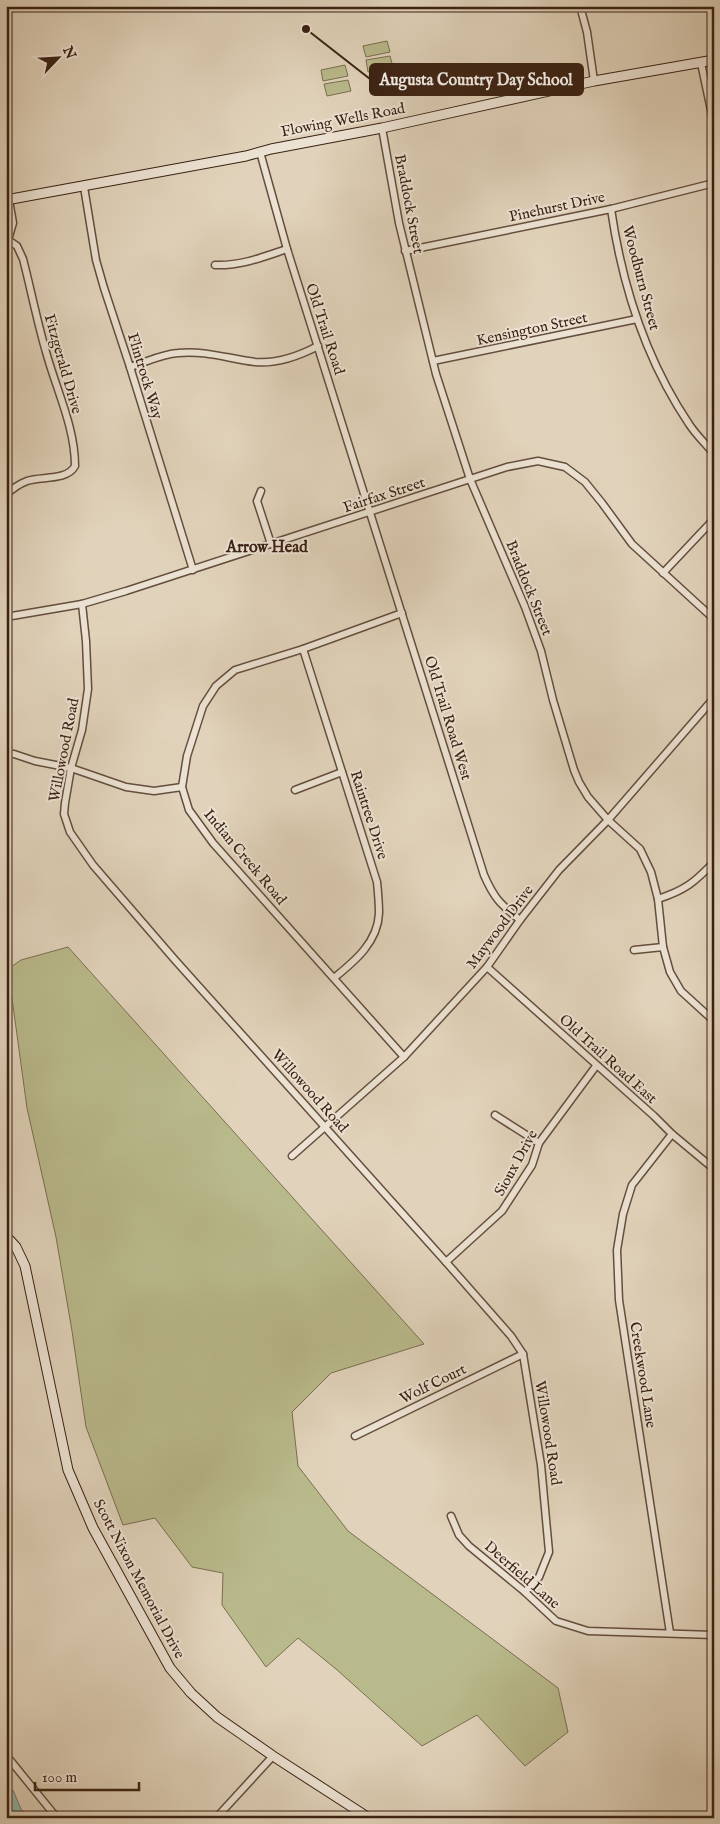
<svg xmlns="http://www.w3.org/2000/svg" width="720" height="1824" font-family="'IM FELL English',serif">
	<rect width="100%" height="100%" fill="#e1d3bb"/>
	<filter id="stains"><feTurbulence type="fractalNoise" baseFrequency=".004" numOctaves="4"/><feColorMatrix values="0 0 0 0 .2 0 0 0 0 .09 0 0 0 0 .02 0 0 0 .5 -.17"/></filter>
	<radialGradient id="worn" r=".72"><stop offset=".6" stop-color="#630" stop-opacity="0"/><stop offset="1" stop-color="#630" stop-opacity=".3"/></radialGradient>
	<g fill="#b9ba8c" stroke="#7a6e50">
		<polygon points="387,41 390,52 366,57 363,46"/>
		<polygon points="390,56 393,67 368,72 366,60"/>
		<polygon points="345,65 348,76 323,81 321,70"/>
		<polygon points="393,70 396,81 372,86 369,75"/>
		<polygon points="348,80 351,91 327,96 324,84"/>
		<polygon points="68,947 424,1344 331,1373 292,1412 298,1466 348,1531 558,1688 568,1732 525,1766 477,1715 422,1746 336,1669 298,1638 266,1667 222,1605 223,1573 192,1567 155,1518 123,1525 86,1427 72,1331 56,1237 27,1108 8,969 21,960"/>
	</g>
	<polygon fill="#94b8b0" stroke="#707c71" points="13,1790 21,1809 29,1818 6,1818 6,1791 10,1793"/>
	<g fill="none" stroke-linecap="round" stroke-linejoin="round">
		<g stroke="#644e3d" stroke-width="9">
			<g id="street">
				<polyline points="580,6 587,32 594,81"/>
				<polyline points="701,63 714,124"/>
				<polyline points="382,128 399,223 436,374 470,479 525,607 541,651 553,700 574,770 579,782 588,797 608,820 640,849 651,872 658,899 663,947 670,972 681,991 714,1021"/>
				<path d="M260 152 287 249 484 875C494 898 500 904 520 920"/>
				<polyline points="84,187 96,260 104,288 130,367 193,570"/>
				<path d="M611 209C622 285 646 360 689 424 696 435 706 444 714 454"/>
				<polyline points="405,251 611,209 714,183"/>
				<path d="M215 265C241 266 263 257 287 249"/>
				<polyline points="433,361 637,319"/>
				<path d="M130 367C146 362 162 354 178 353 204 350 230 359 255 362 277 364 299 356 318 346"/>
				<polyline points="261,491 257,501 271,544"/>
				<path d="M6 495C12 489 19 484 27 481 41 476 67 481 75 466 75 427 56 389 46 352 37 321 31 290 23 259L17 246 8 240 13 223 9 200"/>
				<polyline points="663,573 714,519"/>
				<polyline points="82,604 86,641 88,689 82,730 71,768 65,803 64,814 70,832 93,865 175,960 446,1262 511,1336 523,1354 541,1465 549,1552 539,1577 525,1592"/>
				<polyline points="402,613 303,649 235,670 216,686 203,706 187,756 182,787 189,810 213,843 404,1057"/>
				<polyline points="6,617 82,604 126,591 507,467 538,461 565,467 585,482 602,503 632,544 714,619"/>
				<path d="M303 649 377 882C378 892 379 903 379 913 378 942 355 961 334 978"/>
				<polyline points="6,754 14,754 35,761 71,768 126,787 154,791 182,787"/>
				<polyline points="295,790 342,772"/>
				<path d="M658 899C685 890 694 883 714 862"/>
				<polyline points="634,950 663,947"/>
				<polyline points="487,967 654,1116 672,1134 714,1169"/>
				<polyline points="495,1115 539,1143"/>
				<polyline points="292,1156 404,1057 487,967 520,920 559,870 608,820 714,698"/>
				<polyline points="446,1262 502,1211 532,1165 539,1143 596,1066"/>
				<polyline points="355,1436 523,1354"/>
				<polyline points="451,1516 459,1535 469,1546 525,1592 556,1621 588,1631 714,1635"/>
				<polyline points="670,1633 619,1300 617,1250 623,1214 632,1185 672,1134"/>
				<polyline points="6,1755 57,1818"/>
				<polyline points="216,1818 273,1756"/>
			</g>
		</g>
		<g stroke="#3a2113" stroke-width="11">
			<g id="secondary">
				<polyline points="6,200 246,156 271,149 382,128 594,81 714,60"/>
				<polyline points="6,1236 16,1247 25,1266 68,1470 93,1528 170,1668 191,1693 217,1717 273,1756 369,1818"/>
			</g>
		</g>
		<use href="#street" stroke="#ece2d3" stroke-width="6"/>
		<use href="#secondary" stroke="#ece2d3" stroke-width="9"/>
	</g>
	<g text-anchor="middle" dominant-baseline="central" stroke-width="4" stroke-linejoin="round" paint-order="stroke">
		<g font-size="15" fill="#3a2113" stroke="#ece2d3">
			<text transform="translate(343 120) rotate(-11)">Flowing Wells Road</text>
			<text transform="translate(409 204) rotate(79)">Braddock Street</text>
			<text transform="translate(557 207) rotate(-12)">Pinehurst Drive</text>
			<text transform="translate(641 278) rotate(75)">Woodburn Street</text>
			<text transform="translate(325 329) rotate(72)">Old Trail Road</text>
			<text transform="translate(532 329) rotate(-12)">Kensington Street</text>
			<text transform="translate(63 364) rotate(74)">Fitzgerald Drive</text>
			<text transform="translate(145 376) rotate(73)">Flintrock Way</text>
			<text transform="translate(384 495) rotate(-18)">Fairfax Street</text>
			<text transform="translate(529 588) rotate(68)">Braddock Street</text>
			<text transform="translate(448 718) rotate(73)">Old Trail Road West</text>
			<text transform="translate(64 750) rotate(-79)">Willowood Road</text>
			<text transform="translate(369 815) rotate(72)">Raintree Drive</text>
			<text transform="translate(245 857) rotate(50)">Indian Creek Road</text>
			<text transform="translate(500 927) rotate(-53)">Maywood Drive</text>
			<text transform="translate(608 1059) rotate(42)">Old Trail Road East</text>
			<text transform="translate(310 1091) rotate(48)">Willowood Road</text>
			<text transform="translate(516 1163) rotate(-61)">Sioux Drive</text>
			<text transform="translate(643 1375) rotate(81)">Creekwood Lane</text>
			<text transform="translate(433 1384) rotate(-26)">Wolf Court</text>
			<text transform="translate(548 1433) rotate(81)">Willowood Road</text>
			<text transform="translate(522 1575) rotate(41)">Deerfield Lane</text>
			<text transform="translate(139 1579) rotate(62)">Scott Nixon Memorial Drive</text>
		</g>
		<g font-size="16" font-weight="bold" fill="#3a2113" stroke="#ece2d3">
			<text x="267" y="548">Arrow Head</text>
		</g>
	</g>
	<path fill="none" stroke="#3a2113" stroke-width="2" d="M306 29L370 79"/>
	<circle fill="#3a2113" stroke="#ece2d3" stroke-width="2" cx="306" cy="29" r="5"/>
	<rect fill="#3a2113" stroke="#3a2113" stroke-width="2" x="370" y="64" width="213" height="31" rx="5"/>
	<g font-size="16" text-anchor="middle" font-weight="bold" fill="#fff">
		<text x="476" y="85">Augusta Country Day School</text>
	</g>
	<rect width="720" height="1824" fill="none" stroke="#e1d3bb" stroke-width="25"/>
	<rect x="8" y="8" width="705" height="1809" fill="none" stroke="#3a2113" stroke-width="2.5"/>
	<rect x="12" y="12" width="695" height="1799" fill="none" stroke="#3a2113"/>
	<g transform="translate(58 58) rotate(65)" stroke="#ece2d3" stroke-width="4" paint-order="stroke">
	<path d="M0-4L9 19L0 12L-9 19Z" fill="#3a2113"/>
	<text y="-8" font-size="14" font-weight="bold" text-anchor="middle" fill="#3a2113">N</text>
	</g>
	<path d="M35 1782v8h104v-8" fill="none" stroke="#3a2113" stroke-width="2.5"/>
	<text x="42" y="1782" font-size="15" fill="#3a2113" stroke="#ece2d3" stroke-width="4" paint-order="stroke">100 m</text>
	<rect width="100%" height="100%" filter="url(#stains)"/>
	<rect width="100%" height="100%" fill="url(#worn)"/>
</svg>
